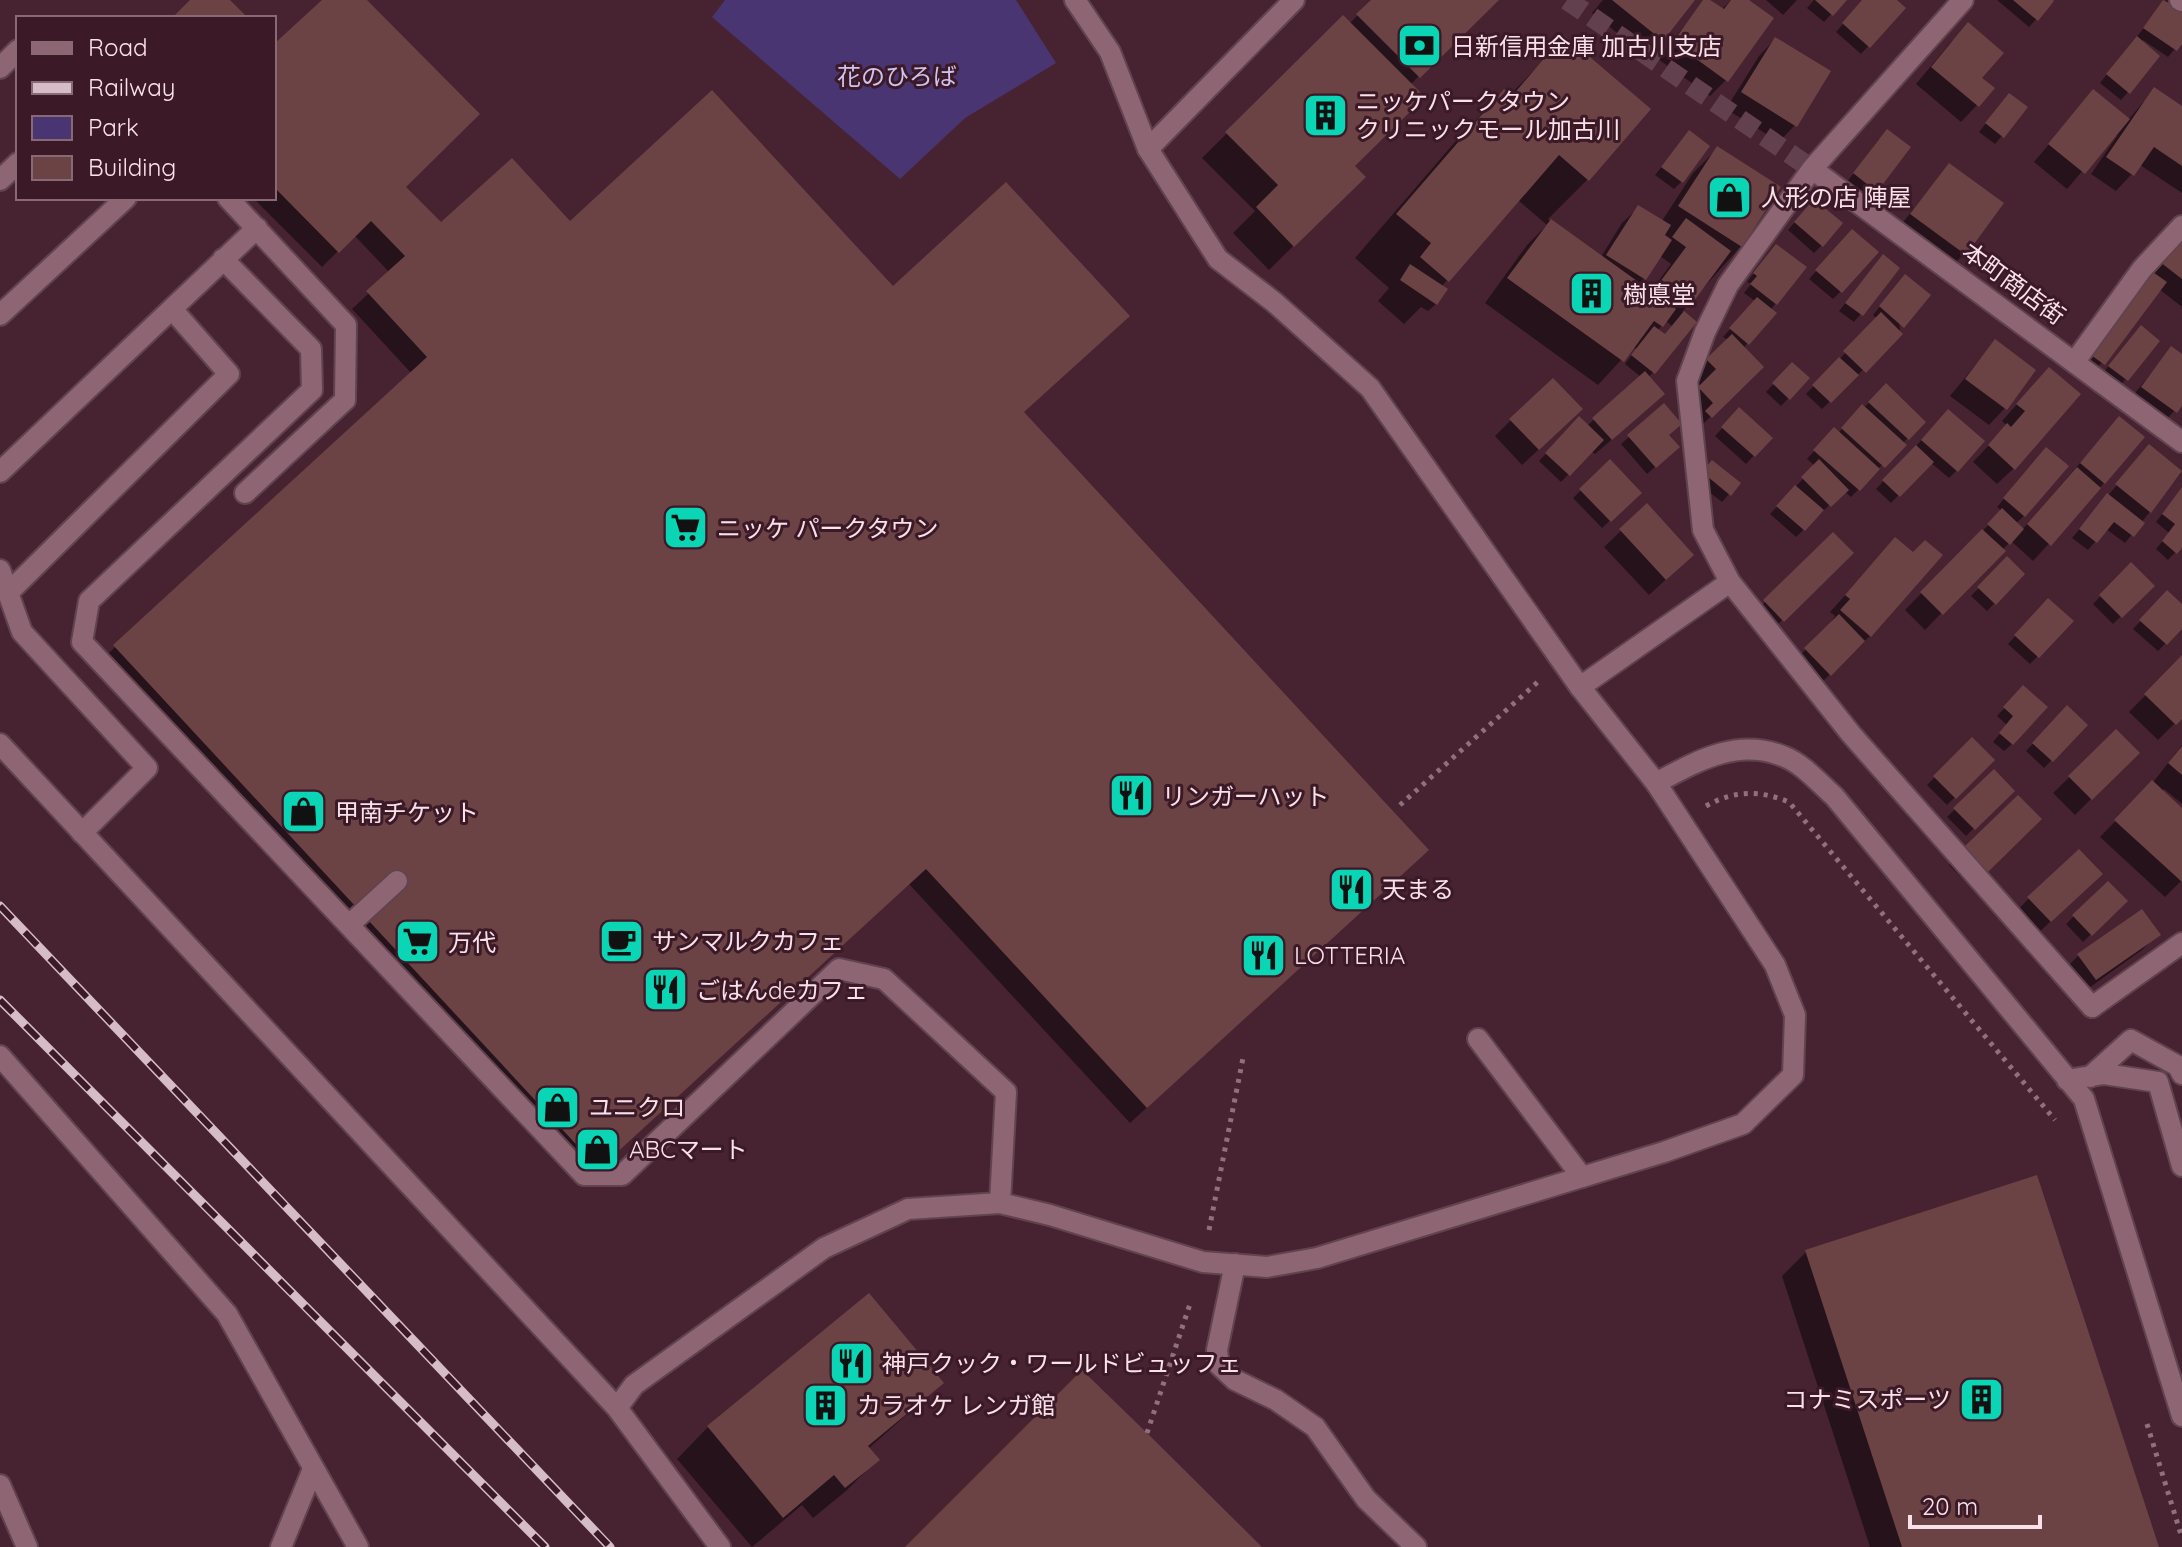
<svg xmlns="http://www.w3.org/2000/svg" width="2182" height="1547" font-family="Quicksand,'Noto Sans JP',sans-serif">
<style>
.green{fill:#493571}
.shadow{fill:#0007;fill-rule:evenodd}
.building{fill:#6c4345}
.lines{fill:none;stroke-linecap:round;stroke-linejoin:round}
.street-tunnel{stroke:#62404d;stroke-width:20;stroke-dasharray:20 10;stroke-linecap:butt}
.lane-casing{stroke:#61434f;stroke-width:24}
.street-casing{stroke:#61434f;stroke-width:24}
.secondary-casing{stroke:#61434f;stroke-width:24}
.path{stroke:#8f707b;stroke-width:5;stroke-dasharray:4 6;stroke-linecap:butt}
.lane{stroke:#8e6573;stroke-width:20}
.street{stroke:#8e6573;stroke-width:20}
.secondary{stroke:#8e6573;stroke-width:20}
.rail-casing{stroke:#d6bcc5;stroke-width:9}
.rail{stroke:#3c1927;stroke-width:6;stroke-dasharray:18;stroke-linecap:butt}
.labels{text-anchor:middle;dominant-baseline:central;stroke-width:6;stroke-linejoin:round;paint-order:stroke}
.poi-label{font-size:24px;fill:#f9e1e9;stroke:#3c1927;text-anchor:start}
.park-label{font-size:24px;fill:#cec3f0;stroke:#3c1927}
.street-label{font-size:24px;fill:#f9e1e9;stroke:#3c1927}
</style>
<rect width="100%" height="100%" fill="#472331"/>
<path class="green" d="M725,0h291l40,63 -91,55 -65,61 -188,-162z"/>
<path class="shadow" d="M325,0h39l39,187 38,38 129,-1 323,65 129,124 388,453 -280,257 -221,-239 -327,300 -483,-522 313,-288 -60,-65 38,-36 -36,-38 -32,32 -69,-69h21v-151z
M1373,0h123l-86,85 -57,82 10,10 -94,93 -36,-37 22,-22 -53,-53 141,-140 6,6z
M1603,0h90l-48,55 -53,-42z
M1705,0l16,10 10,-10h14l-19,80 -16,16 -52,-37z
M1766,0h31l-14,15z
M1814,0h30l-20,22 -17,-14z
M1864,0h30l9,8 -42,46 -25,-22z
M1997,0h53l2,2 -23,25z
M2166,0l16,11v29l-14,17 -25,-17 -15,52 -7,8 -21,-17z
M1565,38l23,141 -40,40 53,38 21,-34 17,-16 23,14 31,-48 24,-24 24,97 -59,66 12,10 -46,56 -2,32 -51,44 -4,-3 -30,31 -22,-21 40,-42 8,7 54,-49 -16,-13 11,-15 -3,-2 -35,38 -113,-82 42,-58 20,-20 -29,-25 -77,87 -5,17 -8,7 -7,-4 -17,17 -26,-23 11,-13 -34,-30 106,-123 43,-43 5,4zM1660,256l11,8 -21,29 -11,-8zM1666,321l6,5 -8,10 -7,-5z
M1775,39l20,86 -16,17 -53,-33 33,-53z
M1952,41l27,37 13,11 -31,33 -45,-38z
M2154,90l28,19v84l-42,-28 -24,26 -25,-17 26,-38 -3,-2 -47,55 -33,-27 59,-70 35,28z
M2002,103l23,5 -30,36 -16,-12z
M1689,132l-8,50 -7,7 -19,-14z
M1879,139l-3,52 -8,7 -21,-16z
M1949,165l15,89 -16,16 -52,-39z
M1806,209l16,36 -8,8 -26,-23z
M2182,232v75l-23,-18 -71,91 -14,-10z
M1845,239l-5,53 -7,7 -24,-20z
M1769,254l6,50 -32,45 18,18 -67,66 -11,-28 18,-18 -10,-11 37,-36 -5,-3 32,-36 -11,-8 7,-9 -4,-2z
M1876,264l22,5 -44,53 -15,-11z
M1898,284l2,50 -78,75 -16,-15 72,-75 -5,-4z
M2133,336l24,5 -38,46 -17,-13z
M1995,341l10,67 -16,17 -39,-29z
M2171,349l11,7v46l-23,26 -33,-24z
M1792,365l15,14 -26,27 -15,-14z
M1886,386l37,36 -72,75 -7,-6 -48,46 -26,-23 45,-48 -8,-7 19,-21 11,-4z
M2033,386l-19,82 -17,16 -24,-22 34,-36 -5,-5z
M1739,410l31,28 -24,26 -31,-28z
M1511,420l54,5 -43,40 -27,-29z
M1940,420l17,50 -8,8 -19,-16 -39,41 -15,-14z
M2112,426l-8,57 -71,78 -22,-20 -86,89 -20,-20 97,-99 -5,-4 42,-50 -15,59 -9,8 7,6z
M1667,435l3,19 -23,20 -26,-30 8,-7z
M2149,447l32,26 -56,70 -19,-14 -18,21 -16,-12z
M1610,462l29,31 -37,35 -29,-30z
M1704,470l34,14 -16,18 -27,-21z
M2182,488v57l-14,15 -12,-11 13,-16 -13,-11z
M1647,506l28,65 -26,24 -45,-48z
M1833,535l18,18 -85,83 -17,-18z
M1895,540l-25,96 -48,46 -24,-25 29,-28 8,-13 -5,-4z
M2007,559l15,15 -35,37 -16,-15z
M2131,565l21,21 -39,38 -20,-20z
M2167,593l15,14v19l-24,25 -25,-22z
M2048,600l23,21 -41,43 -22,-20z
M2182,658v58l-24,24 -29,-28z
M2023,688l-11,56 -8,7 -11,-9 14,-17 -10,-9z
M2067,708l18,17 -41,43 -18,-17z
M2116,732l21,21 -62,62 -22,-22z
M1972,740l20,20 -45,45 -20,-20z
M2182,745v59l-18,-15 -2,3 20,19v69l-17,17 -65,-60 54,-56z
M1994,772l18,19 -46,45 -19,-19z
M2018,798l21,21 -69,67 -21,-21z
M2108,883l17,18 -42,41 -17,-18z
M2084,890l-50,47 -21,-22 16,-17z
M2158,934l-16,16 -63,45 -17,-23 16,-16z
M1806,1252l351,295h-287l-88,-271z
M942,1383l-74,66 9,11 -31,31 -33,27 -11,-13 -50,42 -75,-88 31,-32z"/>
<path class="building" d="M190,0h40l18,18h-76z
M322,0h45l113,114 -74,73 35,35 71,-64 58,63 142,-131 181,196 113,-104 124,134 -106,96 405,438 -282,258 -221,-239 -327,300 -486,-524 314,-288 -61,-66 39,-35 -34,-35 -32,32 -65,-66v-143z
M1371,0h128l-79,78 -64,-64z
M1612,0h83l-32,41z
M1703,0h7l14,9 7,-9h18l25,18 -46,64 -55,-40z
M1815,0h32l-14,16z
M1862,0h35l9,8 -36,40 -28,-25z
M2013,0h40l1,1 -16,20z
M2163,0l19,9v35l-5,7 -34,-23z
M1343,15l82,82 -70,69 11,11 -72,70 -38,-40 22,-22 -53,-53z
M1968,22l36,31 -22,25 13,10 -16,19 -48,-40z
M1564,35l87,74 -62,72 -30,-26 -110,127 -29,-25 11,-14 -35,-29 108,-125 8,7z
M2137,36l23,20 -30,38 -24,-20z
M1775,37l56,34 -34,56 -56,-35z
M2154,87l28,19v60l-28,-19 -20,29 -28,-19z
M2093,89l37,30 -45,55 -37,-30z
M2009,93l19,14 -24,31 -19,-15z
M1887,129l24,18 -34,45 -24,-19z
M1689,130l21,16 -27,37 -22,-16z
M1717,146l64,41 -39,60 -64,-41z
M1949,163l55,40 -38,52 -56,-41z
M1814,199l29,24 -20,24 -29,-25z
M1638,205l33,20 -6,10 7,5 -26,40 -40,-25z
M1686,218l45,33 -43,58 -31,-23 29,-39 -14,-10z
M1551,219l125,90 -13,18 -9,-6 -30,41 -117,-84z
M1852,229l27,23 -37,41 -27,-23z
M2182,234v45l-22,-17z
M1776,244l31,23 -30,38 -27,-21 7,-8 -4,-3z
M1883,254l17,14 -37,48 -18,-13z
M1410,264l38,25 -11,16 -37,-25z
M2150,270l17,12 -62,83 -17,-12z
M1905,274l26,21 -27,33 -25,-22z
M1757,297l20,16 -28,32 -20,-17z
M1684,311l13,11 -42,52 -24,-19 23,-29 11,8z
M1881,312l22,22 -37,39 -23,-22z
M2141,325l19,16 -32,40 -20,-15z
M1732,334l32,33 -52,51 -7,-7 8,-8 -15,-16 18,-18 -10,-10z
M1995,339l41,31 -29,40 -42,-31z
M2171,346l11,8v52l-5,7 -36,-26z
M1839,357l20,18 -28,28 -19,-18z
M1792,362l18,16 -20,22 -18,-17z
M2049,367l32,27 -66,76 -27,-25 19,-22 4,4 14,-16 -9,-7z
M1645,371l20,23 -53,46 -20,-22z
M1553,378l30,31 -44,41 -30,-31z
M1886,383l40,39 -17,18 -41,-38z
M1664,403l18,21 -13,11 11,12 -24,21 -29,-33z
M1862,404l45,41 -22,23 -44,-40z
M1739,407l34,31 -18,19 -34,-30z
M1948,409l37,32 -27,31 -37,-32z
M1579,416l25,24 -34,36 -25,-23z
M2119,416l26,21 -40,47 -25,-21z
M1834,427l46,42 -20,22 -47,-41z
M2149,444l33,27 -31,42 -36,-29z
M1916,445l18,17 -34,35 -18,-17z
M2046,447l23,19 -44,51 -22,-19z
M1610,459l32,34 -31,29 -32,-33z
M1819,459l30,31 -18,17 -30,-30z
M1712,460l29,23 -10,13 -29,-24z
M2077,467l24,21 -50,58 -24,-22z
M1795,485l29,25 -19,21 -29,-25z
M2182,487v61l-5,6 -15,-13 13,-17 -13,-10z
M2107,493l38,30 -11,14 -20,-15 -17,21 -18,-14z
M1647,503l47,52 -28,25 -47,-51z
M2002,508l22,21 -14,16 -23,-21z
M1982,529l24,22 -63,64 -23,-23z
M1833,532l21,21 -70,69 -21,-22z
M1895,537l18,15 12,-12 18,15 -72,82 -31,-27 10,-11 -5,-4z
M2007,556l18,18 -29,31 -19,-18z
M2131,562l24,24 -33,32 -23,-23z
M2167,590l15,14v25l-15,16 -28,-25z
M2048,598l26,23 -35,37 -25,-23z
M1839,614l26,27 -34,35 -27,-28z
M2182,655v64l-6,6 -32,-31z
M2023,685l25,22 -35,38 -14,-12 14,-17 -10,-9z
M2067,705l21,20 -35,37 -21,-19z
M2116,729l24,24 -48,47 -24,-24z
M1972,737l23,23 -39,39 -23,-23z
M2182,746v29l-14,-12z
M1994,769l21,22 -40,39 -22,-22z
M2152,780l30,28v74l-68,-62z
M2018,795l24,24 -54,53 -24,-25z
M2079,849l24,25 -52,48 -24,-25z
M2108,881l20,20 -36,35 -20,-21z
M2142,909l19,26 -65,45 -19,-26z
M2037,1175l122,372h-257l-97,-297z
M869,1293l75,90 -76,63 12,14 -35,28 -11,-13 -51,43 -76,-92z
M1082,1370l65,63 115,114h-357z"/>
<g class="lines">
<path class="street-tunnel" d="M1567,0l245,169"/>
<defs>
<path id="lane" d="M2180,0l2,1
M0,68l18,-18
M0,180l18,-17
M228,198l118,127 -1,75 -100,93
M223,259l88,90 1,41 -223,211 -7,41 502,533h38l217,-206 45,10 122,113 -6,111
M0,315l126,-117
M2076,360l66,-91 40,-43
M0,472l257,-244
M0,570l22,62 125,136 -65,65
M8,593l221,-219 -57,-65
M1656,783c41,-22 82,-46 129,-26 18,7 35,27 49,39l250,303 98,317
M349,925l48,-44
M2092,1007l90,-64
M1478,1039l104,138
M2090,1077l41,-37 47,26 4,8
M2067,1080l37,-6 54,8 24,84
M1235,1264l-18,86 2,15 16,15 41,20 39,27 51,72 50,48"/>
<path id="street" d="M1963,0l-151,169 -84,116 -23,47 -18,49 16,149 27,52 121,152 241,273
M1148,149l146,-149
M1812,169l370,273
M1580,687l150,-105
M0,1485l27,62
M281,1547l32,-78"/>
<path id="secondary" d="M0,744l617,664 103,139
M0,1056l227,258 131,233
M617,1408l17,-23 190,-137 84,-39 92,-6 50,12 153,47 64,5 50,-9 347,-106 79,-28 50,-49 2,-60 -20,-50 -119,-182 -76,-96 -210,-299 -96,-86 -56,-43 -70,-110 -38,-97 -35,-52"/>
</defs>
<use href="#lane" class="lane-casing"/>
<use href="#street" class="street-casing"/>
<use href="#secondary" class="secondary-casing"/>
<path class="path" d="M1400,805l140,-125
M1706,806c29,-16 53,-16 83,-4l266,318
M1209,1230l34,-172
M2147,1424l35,114
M1147,1433l44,-132"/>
<use href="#lane" class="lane"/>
<use href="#street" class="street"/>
<use href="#secondary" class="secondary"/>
<defs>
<path id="rail" d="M0,906l610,641
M0,1000l545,547"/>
</defs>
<use href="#rail" class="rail-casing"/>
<use href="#rail" class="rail"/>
</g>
<defs>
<symbol id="bank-square" viewBox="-11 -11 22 22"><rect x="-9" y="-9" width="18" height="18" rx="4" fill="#0ad5b5" stroke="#3c1927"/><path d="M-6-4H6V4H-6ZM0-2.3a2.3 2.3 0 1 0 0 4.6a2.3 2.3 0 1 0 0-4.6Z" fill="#111"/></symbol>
<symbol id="building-square" viewBox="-11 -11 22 22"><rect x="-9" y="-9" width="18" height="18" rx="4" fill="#0ad5b5" stroke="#3c1927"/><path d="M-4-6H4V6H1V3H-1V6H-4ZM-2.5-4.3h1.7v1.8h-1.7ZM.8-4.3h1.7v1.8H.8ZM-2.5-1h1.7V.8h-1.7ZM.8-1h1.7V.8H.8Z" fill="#111"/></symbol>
<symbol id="shop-square" viewBox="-11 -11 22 22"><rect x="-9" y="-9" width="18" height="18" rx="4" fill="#0ad5b5" stroke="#3c1927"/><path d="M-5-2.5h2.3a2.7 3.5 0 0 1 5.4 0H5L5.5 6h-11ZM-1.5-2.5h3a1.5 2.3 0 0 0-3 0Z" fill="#111"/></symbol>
<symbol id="supermarket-square" viewBox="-11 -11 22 22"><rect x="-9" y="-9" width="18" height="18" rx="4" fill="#0ad5b5" stroke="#3c1927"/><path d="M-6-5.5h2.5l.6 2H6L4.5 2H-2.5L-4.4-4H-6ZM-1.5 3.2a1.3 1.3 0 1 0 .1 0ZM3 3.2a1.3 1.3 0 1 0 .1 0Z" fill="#111"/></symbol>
<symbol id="restaurant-square" viewBox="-11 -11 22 22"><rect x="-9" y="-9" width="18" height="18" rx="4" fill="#0ad5b5" stroke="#3c1927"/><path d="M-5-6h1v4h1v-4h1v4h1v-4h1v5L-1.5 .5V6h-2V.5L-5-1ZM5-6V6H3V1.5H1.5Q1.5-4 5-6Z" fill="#111"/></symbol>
<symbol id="cafe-square" viewBox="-11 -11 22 22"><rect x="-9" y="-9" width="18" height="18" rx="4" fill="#0ad5b5" stroke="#3c1927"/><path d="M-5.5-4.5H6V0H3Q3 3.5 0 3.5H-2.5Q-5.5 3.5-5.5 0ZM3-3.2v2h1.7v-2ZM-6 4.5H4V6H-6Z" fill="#111"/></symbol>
</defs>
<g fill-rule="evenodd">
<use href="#bank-square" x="1394" y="20" width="51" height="51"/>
<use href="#building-square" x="1300" y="90" width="51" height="51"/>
<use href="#shop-square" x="1704" y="172" width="51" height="51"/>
<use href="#building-square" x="1566" y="268" width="51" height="51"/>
<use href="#supermarket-square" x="660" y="502" width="51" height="51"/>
<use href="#restaurant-square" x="1106" y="770" width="51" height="51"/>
<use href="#shop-square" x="278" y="786" width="51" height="51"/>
<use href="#restaurant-square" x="1326" y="864" width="51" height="51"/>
<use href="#cafe-square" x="596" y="916" width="51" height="51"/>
<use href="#supermarket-square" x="392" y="916" width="51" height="51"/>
<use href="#restaurant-square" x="1238" y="930" width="51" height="51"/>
<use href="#restaurant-square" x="640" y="964" width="51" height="51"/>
<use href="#shop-square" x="532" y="1082" width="51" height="51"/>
<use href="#shop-square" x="572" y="1124" width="51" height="51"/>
<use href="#restaurant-square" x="826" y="1338" width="51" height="51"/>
<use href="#building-square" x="1956" y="1374" width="51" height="51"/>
<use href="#building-square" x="800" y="1380" width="51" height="51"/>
</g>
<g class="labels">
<g class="poi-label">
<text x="1451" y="46">日新信用金庫 加古川支店</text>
<text x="1356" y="101">ニッケパークタウン<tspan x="1356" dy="28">クリニックモール加古川</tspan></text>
<text x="1761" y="197">人形の店 陣屋</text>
<text x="1623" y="294">樹悳堂</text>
<text x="717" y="528">ニッケ パークタウン</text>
<text x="1162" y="796">リンガーハット</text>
<text x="335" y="812">甲南チケット</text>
<text x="1382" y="889">天まる</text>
<text x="652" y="941">サンマルクカフェ</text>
<text x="448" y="942">万代</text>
<text x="1294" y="955">LOTTERIA</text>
<text x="696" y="990">ごはんdeカフェ</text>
<text x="589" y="1107">ユニクロ</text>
<text x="629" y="1149">ABCマート</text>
<text x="882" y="1363">神戸クック・ワールドビュッフェ</text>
<text x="1951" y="1399" text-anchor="end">コナミスポーツ</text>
<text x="857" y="1405">カラオケ レンガ館</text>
</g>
<g class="park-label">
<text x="897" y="76">花のひろば</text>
</g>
<g class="street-label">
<text transform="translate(2014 283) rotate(36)">本町商店街</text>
</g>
</g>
<rect x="16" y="16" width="260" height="184" fill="#3c1927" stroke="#886975" stroke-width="2"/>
<rect x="32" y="42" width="40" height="12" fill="#8e6573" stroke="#886975" stroke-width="2"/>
<text x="88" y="56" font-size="24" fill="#f9e1e9">Road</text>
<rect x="32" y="82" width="40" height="12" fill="#d6bcc5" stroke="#886975" stroke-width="2"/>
<text x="88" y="96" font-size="24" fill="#f9e1e9">Railway</text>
<rect x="32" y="116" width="40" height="24" fill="#493571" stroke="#886975" stroke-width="2"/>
<text x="88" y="136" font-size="24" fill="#f9e1e9">Park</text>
<rect x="32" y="156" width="40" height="24" fill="#6c4345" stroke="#886975" stroke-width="2"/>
<text x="88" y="176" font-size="24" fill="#f9e1e9">Building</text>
<path d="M1910 1515v12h130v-12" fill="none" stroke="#f9e1e9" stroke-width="4"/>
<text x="1922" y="1515" font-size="24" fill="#f9e1e9" stroke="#3c1927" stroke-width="6" paint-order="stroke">20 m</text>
</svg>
